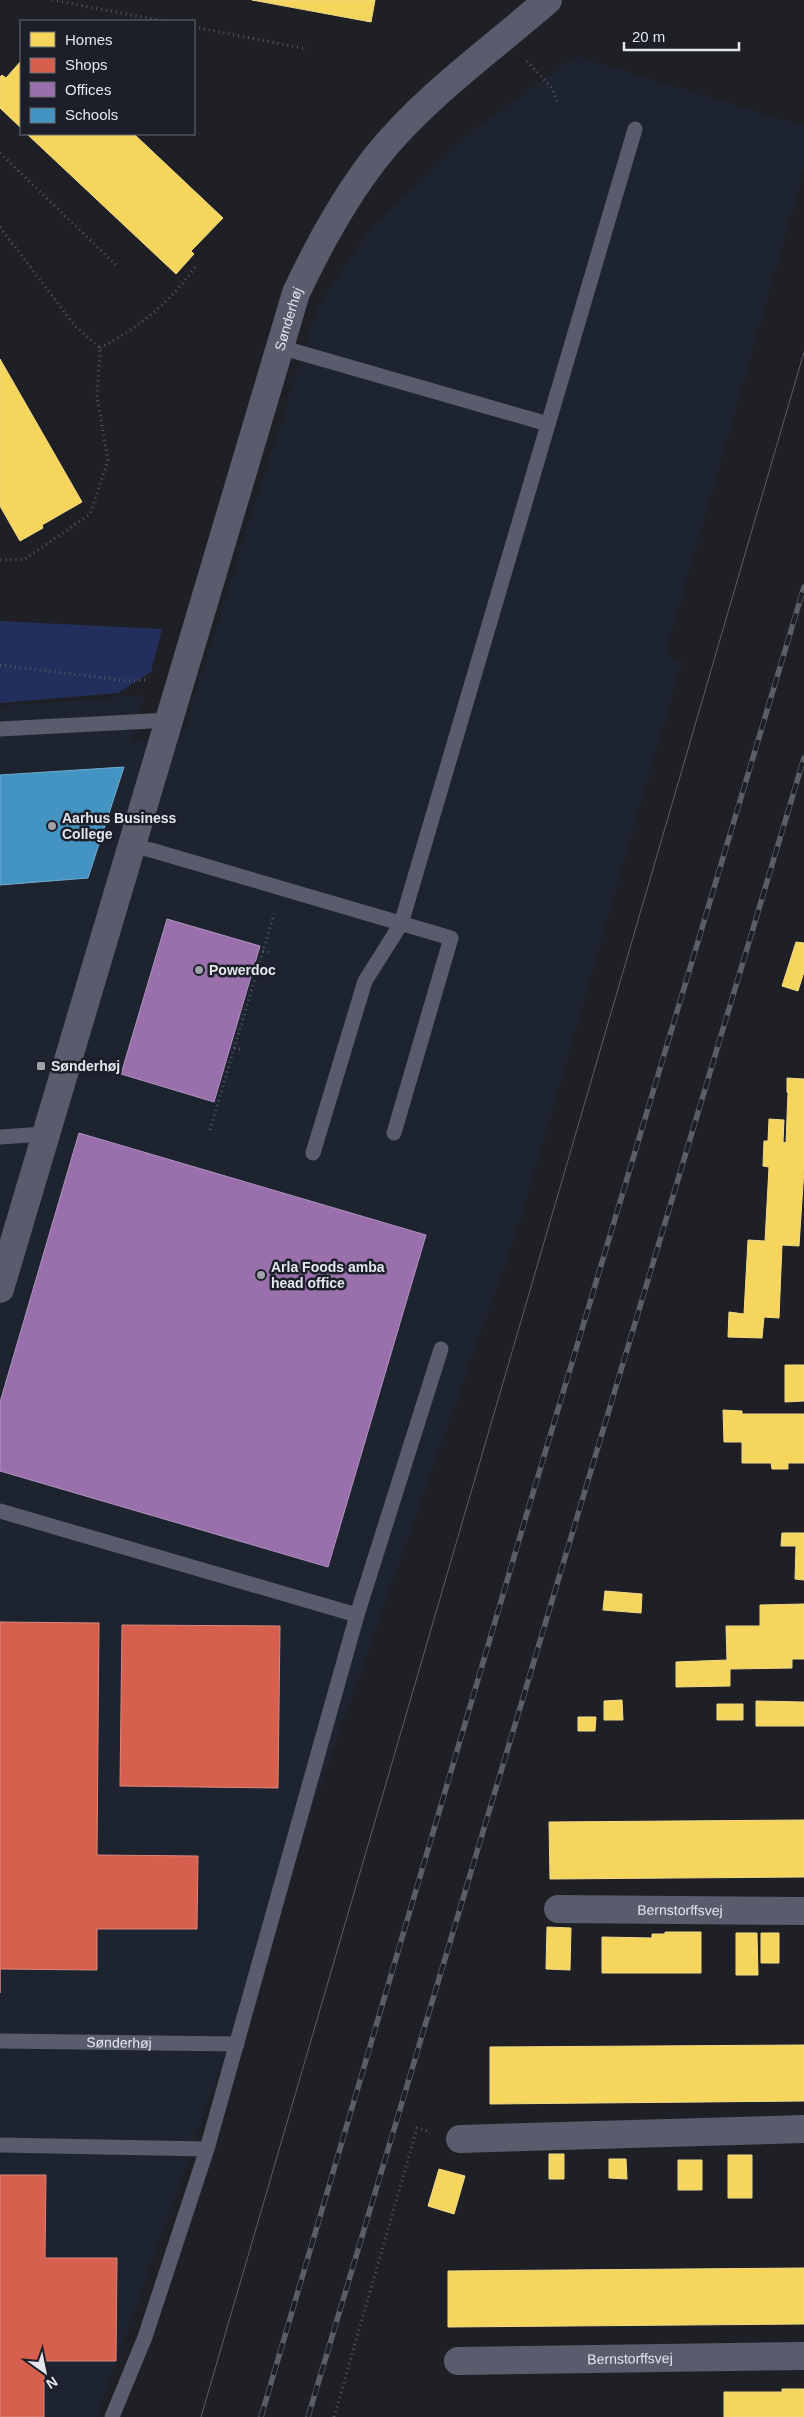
<svg xmlns="http://www.w3.org/2000/svg" width="804" height="2417" font-family="Arial,sans-serif">
<style>
.built{fill:#1e2330}
.green{fill:#222f5d}
.homes{fill:#f6d55c;stroke:#f1da88}
.shops{fill:#d6604d;stroke:#da887d}
.offices{fill:#9970ab;stroke:#b093bf}
.schools{fill:#4393c3;stroke:#73acd0}
.lines{fill:none;stroke-linecap:round;stroke-linejoin:round}
.path{stroke:#555762;stroke-width:3;stroke-dasharray:1 4;stroke-linecap:butt}
.service{stroke:#585c6c;stroke-width:15}
.minor{stroke:#585c6c;stroke-width:28}
.tram{stroke:#5b5d67;stroke-width:1}
.rail-casing{stroke:#5b5d67;stroke-width:5.5}
.rail{stroke:#1c1f29;stroke-width:4;stroke-dasharray:11;stroke-linecap:butt}
.poi-dot{fill:#9fa1a7;stroke:#1c1f29;stroke-width:2}
.labels{text-anchor:middle;dominant-baseline:central;stroke-width:5;stroke-linejoin:round;paint-order:stroke}
.street-label{font-size:14px;fill:#e4e6ed;stroke:#1c1f29}
.poi-label{font-size:14px;font-weight:bold;fill:#e4e6ed;stroke:#1c1f29;text-anchor:start}
</style>
<rect width="100%" height="100%" fill="#1f2026"/>
<path class="built" d="M575,56l229,70v45l-139,484 17,6 -162,561 -423,1195h-97v-1711l144,-11 -12,47 49,-3 136,-431 53,-79 99,-95z"/>
<path class="green" d="M0,621l162,8 -11,43 -33,21 -118,10z"/>
<path class="homes" d="M252,0h123l-4,22z
M21,61v67l-21,-20v-31l2,-2 4,3z
M27,134h107l89,84 -32,33 3,3 -18,20z
M0,359l82,143 -40,23 1,3 -23,13 -20,-35z
M796,942l8,1v29l-6,19 -16,-5z
M787,1078l17,1v90l-5,77 -17,-1 -3,73 -15,-1 -2,21 -34,-1 1,-25 15,2 4,-74 17,1 4,-74 -6,-1 1,-25h4l1,-22 15,1 -1,22 3,1 2,-50 -1,-1z
M785,1365h19v36l-19,1z
M723,1410l19,1v3h62v49h-16v6h-16l-1,-6h-29v-21h-18z
M782,1533h22v47l-9,-1 1,-33h-15z
M605,1591l37,3 -1,19 -38,-3z
M804,1604v55h-12v9l-62,1v17l-54,1v-25l51,-2 -1,-34h34v-21z
M622,1700l1,20h-19v-19z
M756,1701l48,1v24h-48z
M717,1704h26v16h-26z
M578,1717h18l-1,14h-17z
M804,1820v57l-254,2 -1,-57z
M547,1927l24,1 -1,42 -24,-1z
M665,1932h36v41h-99v-36l50,1v-4h13z
M736,1933h21l1,42h-22z
M761,1933h18v30h-18z
M804,2045v56l-314,3v-57z
M549,2154h15v25h-15z
M728,2155h24v43h-24z
M609,2159h17l1,20 -18,-1z
M678,2160h24v30h-24z
M439,2169l26,7 -11,38 -26,-8z
M804,2268v56l-356,3v-56z
M782,2389h22v28h-80v-25h58z"/>
<path class="shops" d="M0,1622l99,1 -2,232 101,1 -1,73h-100v41l-97,-1v24z
M122,1625l158,1 -2,162 -158,-2z
M0,2175h46l-1,83h72l-1,103h-72v56h-44z"/>
<path class="offices" d="M167,919l93,27 -46,156 -93,-28z
M79,1133l347,102 -98,332 -328,-96v-69z"/>
<path class="schools" d="M124,767l-36,111 -88,7v-110z"/>
<g class="lines">
<path class="path" d="M52,0l111,21
M194,27l113,22
M527,61l25,27 6,16
M0,153l118,114
M0,227l75,99 25,22 -3,49 11,63 -18,54 -65,45 -25,1
M100,348c39,-21 69,-44 95,-81
M0,665l129,16 17,-1
M263,951l9,2
M234,1048l8,2
M210,1130l64,-216
M334,2417l83,-289 11,3"/>
<g class="service">
<path d="M280,347l268,77"/>
<path d="M0,729l170,-9"/>
<path d="M131,846l20,4 300,88 -57,195"/>
<path d="M0,1137l45,-3"/>
<path d="M313,1153l52,-172 36,-57 234,-795"/>
<path d="M0,1511l357,104"/>
<path id="s1" d="M0,2041l237,3"/>
<path d="M0,2145l207,4"/>
<path d="M112,2417l33,-80 62,-188 150,-534 84,-266"/>
</g>
<g class="minor">
<path id="s2" d="M0,1289l296,-996c23,-49 48,-95 81,-137 48,-60 114,-106 171,-156"/>
<path id="s3" d="M558,1909l246,2"/>
<path d="M460,2139l344,-10"/>
<path id="s4" d="M458,2361l346,-5"/>
</g>
<path class="tram" d="M201,2417l603,-2065"/>
<defs>
<path id="rail" d="M261,2417l266,-904 277,-926
M308,2417l496,-1659"/>
</defs>
<use href="#rail" class="rail-casing"/>
<use href="#rail" class="rail"/>
</g>
<g class="poi-dot">
<circle cx="52" cy="826" r="5"/>
<circle cx="199" cy="970" r="5"/>
<rect x="36" y="1061" width="10" height="10" rx="2.5"/>
<circle cx="261" cy="1275" r="5"/>
</g>
<g class="labels">
<g class="street-label">
<text stroke="none"><textPath href="#s2" startOffset="1012">Sønderhøj</textPath></text>
<text stroke="none"><textPath href="#s3" startOffset="122">Bernstorffsvej</textPath></text>
<text stroke="none"><textPath href="#s1" startOffset="119">Sønderhøj</textPath></text>
<text stroke="none"><textPath href="#s4" startOffset="172">Bernstorffsvej</textPath></text>
</g>
<g class="poi-label">
<text x="62" y="818">Aarhus Business<tspan x="62" dy="16">College</tspan></text>
<text x="209" y="970">Powerdoc</text>
<text x="51" y="1066">Sønderhøj</text>
<text x="271" y="1267">Arla Foods amba<tspan x="271" dy="16">head office</tspan></text>
</g>
</g>
<rect x="20" y="20" width="175" height="115" fill="#1c1f29" stroke="#6c6f77"/>
<rect x="30" y="32" width="25" height="15" fill="#f6d55c" stroke="#6c6f77"/>
<text x="65" y="45" font-size="15" fill="#e4e6ed">Homes</text>
<rect x="30" y="58" width="25" height="15" fill="#d6604d" stroke="#6c6f77"/>
<text x="65" y="70" font-size="15" fill="#e4e6ed">Shops</text>
<rect x="30" y="82" width="25" height="15" fill="#9970ab" stroke="#6c6f77"/>
<text x="65" y="95" font-size="15" fill="#e4e6ed">Offices</text>
<rect x="30" y="108" width="25" height="15" fill="#4393c3" stroke="#6c6f77"/>
<text x="65" y="120" font-size="15" fill="#e4e6ed">Schools</text>
<g transform="translate(45 2372) rotate(147)" stroke="#1c1f29" stroke-width="4" paint-order="stroke">
<path d="M0-4L9 19L0 12L-9 19Z" fill="#e4e6ed"/>
<text y="-8" font-size="14" font-weight="bold" text-anchor="middle" fill="#e4e6ed">N</text>
</g>
<path d="M624 42v8h115v-8" fill="none" stroke="#e4e6ed" stroke-width="2.5"/>
<text x="632" y="42" font-size="15" fill="#e4e6ed" stroke="#1c1f29" stroke-width="4" paint-order="stroke">20 m</text>
</svg>
